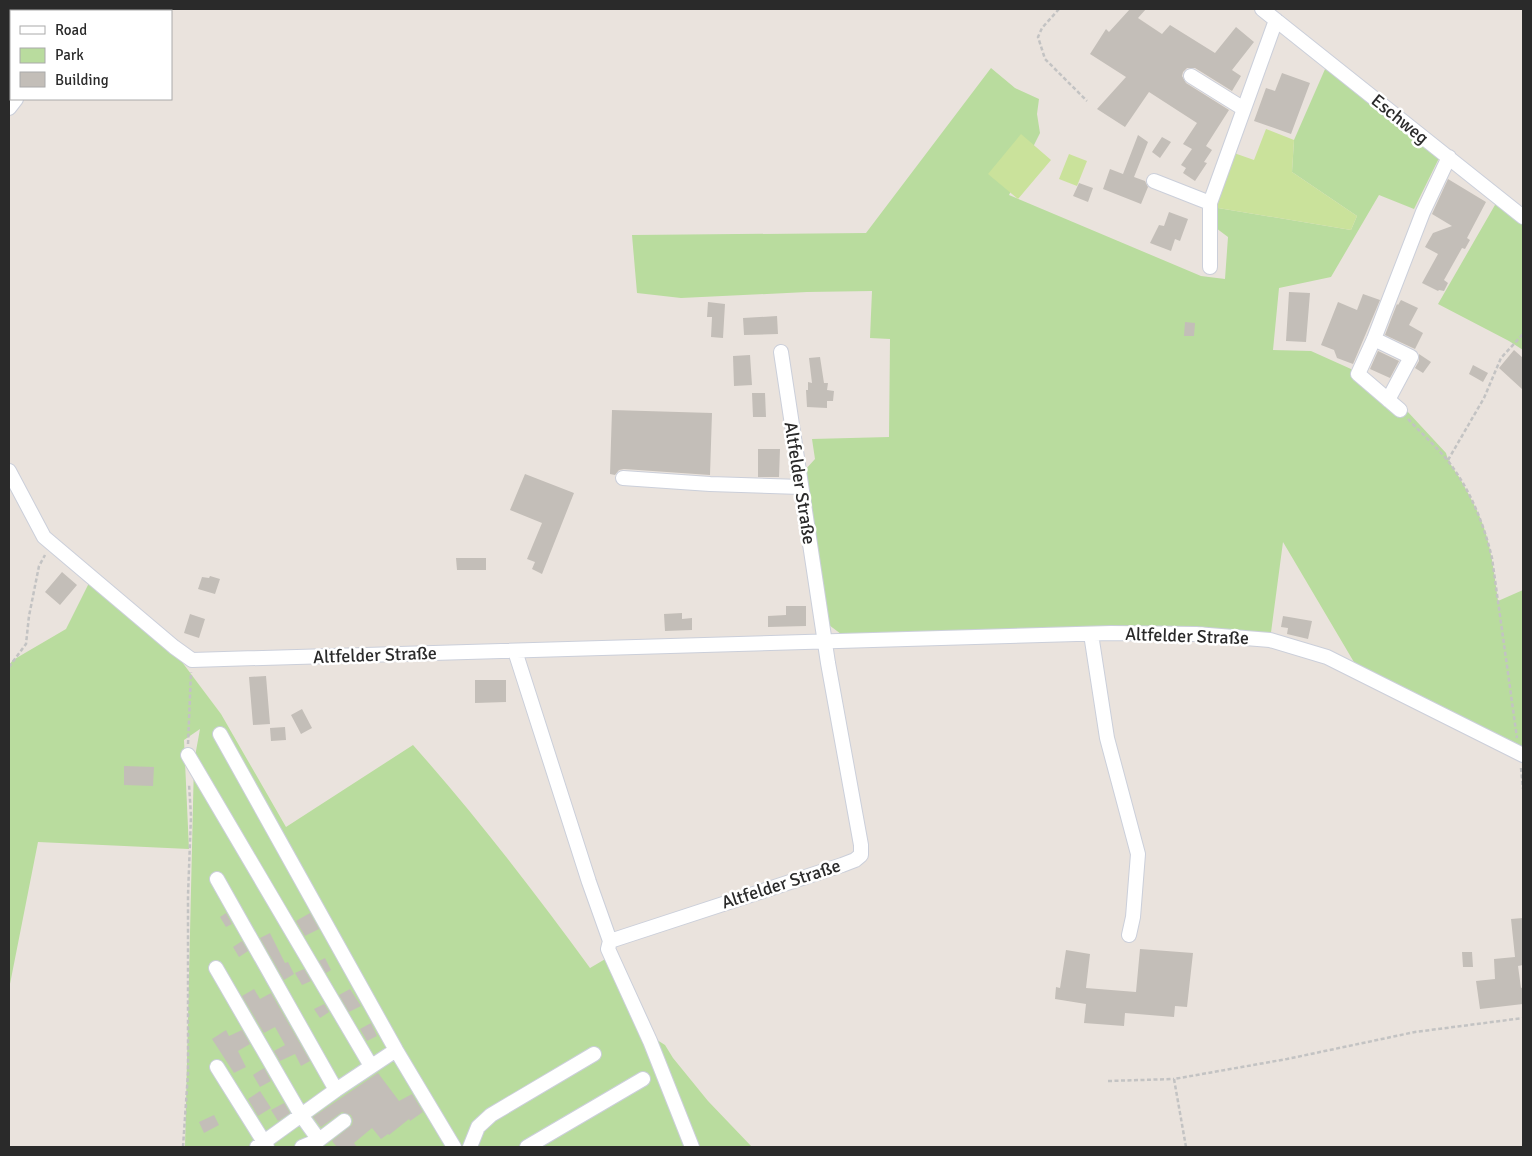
<svg xmlns="http://www.w3.org/2000/svg" width="1532" height="1156" font-family="Signika,sans-serif">
<style>
.green{fill:#b9dc9e}
.pitch{fill:#cae29b}
.building{fill:#c3beb8}
.lines{fill:none;stroke-linecap:round;stroke-linejoin:round}
.minor-casing{stroke:#cbcfda;stroke-width:16}
.path{stroke:#c3c3c3;stroke-width:2.5;stroke-dasharray:4 2.5;stroke-linecap:butt}
.minor{stroke:#fff;stroke-width:14}
.labels{text-anchor:middle;dominant-baseline:central;stroke-width:5;stroke-linejoin:round;paint-order:stroke}
.street-label{font-size:18px;fill:#2a2a2a;stroke:#fff}
</style>
<rect width="100%" height="100%" fill="#eae3dd"/>
<path class="green" d="M1329,60l112,94 -27,55 -35,-14 -48,82 -52,11 -6,62 38,1 40,18 56,42 39,42c2,9 8,16 13,24 7,12 14,25 20,38 12,27 15,57 19,86l25,-11v166l-162,-82 -78,-132 -13,98 -179,-6h-250l-12,-9 -24,-155 10,-11 -3,-20 77,-2 1,-98 -20,-1 2,-47 -65,1 -126,6 -44,-5 -5,-58 234,-2 125,-165 24,20 24,11 -2,15 3,19 -31,62 192,81 24,3 3,-42 -16,-12 6,-17 133,22 6,-14 -65,-44 2,-32z
M1499,198l24,19v133l-14,-9 -71,-37z
M92,577l81,73 48,64 65,113 127,-82c63,71 121,146 177,223l17,-10 47,80 11,7 8,13 35,43 44,46h-567l9,-385 6,-33 -16,11 5,109 -151,-7 -29,147v-324l4,-5 53,-31z"/>
<path class="pitch" d="M1266,129l28,11 -2,32 65,44 -6,14 -139,-23 22,-54 20,7z
M1021,134l30,26 -33,39 -30,-25z
M1069,154l18,7 -10,25 -18,-7z"/>
<path class="building" d="M1130,9h16l-8,9 24,16 8,-9 45,28 21,-26 18,15 -22,28 9,6 -9,15 -37,-23h-8l-4,4 -1,4 4,7 43,27 -23,36 6,4 -8,12 3,1 -12,18 -12,-8 3,-5 -5,-3 11,-16 -9,-5 14,-21 -48,-31 -24,35 -28,-18 29,-32 -36,-23 16,-25 3,3z
M1282,73l28,10 -19,51 -37,-13 12,-33 9,3z
M1138,135l10,7 -14,35 11,4 3,6 -7,17 -38,-15 7,-20 13,5z
M1162,137l9,5 -11,16 -8,-6z
M1448,179l38,23 -19,36 3,2 -5,9 -3,-1 -18,32 4,3 -4,8 -5,-1 -1,1 -16,-8 16,-29 -13,-7 8,-14 19,-7 -20,-12z
M1079,183l14,5 -5,14 -15,-6z
M1169,212l19,7 -8,22 -5,-2 -4,12 -21,-8 9,-18 5,1z
M1289,292l21,1 -4,49 -20,-1z
M1363,294l17,6 -27,64 -16,-6 -3,-8 -13,-5 17,-43 19,8z
M1401,300l17,8 -9,17 14,8 -8,16 -30,-14 12,-31 1,1z
M708,302l17,2 -2,34 -12,-1 1,-20h-5z
M777,316l1,18 -34,1 -1,-17z
M1185,322l10,1 -1,13h-10z
M1514,350l9,8v32l-24,-22z
M1378,351l21,10 -9,17 -20,-9z
M1419,354l12,8 -8,11 -8,-5 4,-7z
M750,355l2,30 -18,1 -1,-30z
M820,357l4,26h4l-1,7 7,1 -1,10h-6v7l-20,-1 -1,-17h2v-8l4,1 -3,-25z
M1473,365l15,8 -5,9 -14,-8z
M752,393h13l1,24h-13z
M612,410l100,3 -2,62 -86,-6 -5,1 -4,5 -5,-1z
M758,449h22l-1,28h-21z
M525,474l49,19 -32,81 -10,-5 3,-7 -8,-3 15,-36 -32,-13z
M456,558h30v12h-29z
M62,572l15,13 -17,20 -15,-13z
M210,576l10,3 -5,15 -17,-5 4,-12 7,1z
M786,606h20v20l-38,1v-11l18,-1z
M682,613v6l10,-1v12l-27,1 -1,-17z
M190,614l15,5 -6,19 -15,-5z
M1283,616l29,5 -4,18 -21,-5 1,-6 -7,-1z
M266,676l4,48 -17,1 -4,-48z
M475,680h31v22l-31,1z
M302,709l10,19 -11,6 -10,-19z
M285,727l1,13 -15,1 -1,-13z
M124,766l30,1 -1,19 -29,-1z
M226,913l6,11 -6,3 -6,-10z
M310,913l9,16 -14,7 -9,-15z
M1523,918v47l-5,1 3,22 2,-1v17l-43,5 -4,-28 19,-2 -1,-20 21,-2 -4,-38z
M270,933l15,30 3,-1 6,12 -10,6 -24,-42z
M242,941l6,10 -9,6 -6,-10z
M1140,949l53,4 -6,54 -12,-1 -1,11 -49,-4 -1,13 -40,-3 2,-19 -31,-5 1,-12 4,1 6,-38 24,4 -4,34 50,4z
M1462,952h10l1,15h-10z
M325,958l6,12 -5,3 -7,-12z
M304,969l7,12 -9,4 -7,-12z
M254,989l6,10 11,-6 39,68 -9,5 -6,-12 -15,7 -6,-10 11,-6 -10,-18 -11,6 -22,-37z
M350,989l11,17 -12,6 -10,-17z
M324,1004l5,8 -9,6 -6,-9z
M371,1023l6,13 -10,5 -7,-12z
M226,1030l3,6 13,-6 8,14 -12,7 8,16 -12,6 -22,-34z
M264,1068l7,13 -11,6 -7,-12z
M378,1073l21,28 13,-7 11,18 -13,9 -1,-2 -20,16 -1,-1 -7,5 -9,-11 -18,15 3,4h-20l-5,-6 20,-16 1,-5 -2,-5 -9,-3 -21,15 -8,-10z
M260,1091l11,17 -13,8 -10,-17z
M284,1103l6,10 -12,8 -7,-11z
M214,1115l5,10 -15,8 -5,-11z"/>
<g class="lines">
<defs>
<path id="minor" d="M1262,9l261,208
M79,11l2,-2
M1191,76l53,33
M9,108l7,-9
M1154,181l56,22
M1210,267v-64l66,-183
M1374,339l37,18 -23,43
M1400,410l-42,-36 16,-35 49,-127 26,-55
M9,471l35,66 130,110 18,13 919,-27 85,1 74,6 57,17 196,98
M623,478l87,6 91,3
M1091,634l16,104 31,116 -5,63 -4,18
M515,651l74,231 21,59 -2,8 42,92 42,106
M220,734l176,316 58,97
M188,755l183,311
M217,879l119,211
M610,941l232,-76 13,-5 6,-5v-10l-33,-182 -47,-311
M216,968l85,147 18,25
M217,1067l50,80
M257,1147l79,-57 60,-40
M302,1147l17,-7 25,-19
M470,1147l8,-20 13,-12 103,-61
M527,1147l116,-68"/>
</defs>
<use href="#minor" class="minor-casing"/>
<path class="path" d="M1059,9l-17,19 -4,9 7,22 42,42
M1408,419c13,14 28,27 40,42 22,28 36,63 44,97l25,180
M1448,460l36,-62 17,-40 22,-24
M9,667l17,-23 3,-28 10,-50 6,-11
M188,744l3,-72
M1521,768l2,21
M1108,1081l66,-2
M183,1147l5,-74v-178l3,-79 -2,-32
M1186,1147l-12,-68 113,-20 128,-27 108,-14"/>
<use href="#minor" class="minor"/>
</g>
<g class="labels">
<g class="street-label">
<text transform="translate(1400 119) rotate(39)">Eschweg</text>
<text transform="translate(800 483) rotate(81)">Altfelder Straße</text>
<text transform="translate(1187 636) rotate(2)">Altfelder Straße</text>
<text transform="translate(375 655) rotate(-2)">Altfelder Straße</text>
<text transform="translate(781 884) rotate(-18)">Altfelder Straße</text>
</g>
</g>
<rect width="1532" height="1156" fill="none" stroke="#2a2a2a" stroke-width="20"/>
<rect x="10" y="10" width="162" height="90" fill="#ffffff" stroke="#aaaaaa"/>
<rect x="20" y="26" width="25" height="8" fill="#ffffff" stroke="#aaaaaa"/>
<text x="55" y="35" font-size="15" fill="#2a2a2a">Road</text>
<rect x="20" y="48" width="25" height="15" fill="#b9dc9e" stroke="#aaaaaa"/>
<text x="55" y="60" font-size="15" fill="#2a2a2a">Park</text>
<rect x="20" y="72" width="25" height="15" fill="#c3beb8" stroke="#aaaaaa"/>
<text x="55" y="85" font-size="15" fill="#2a2a2a">Building</text>
</svg>
